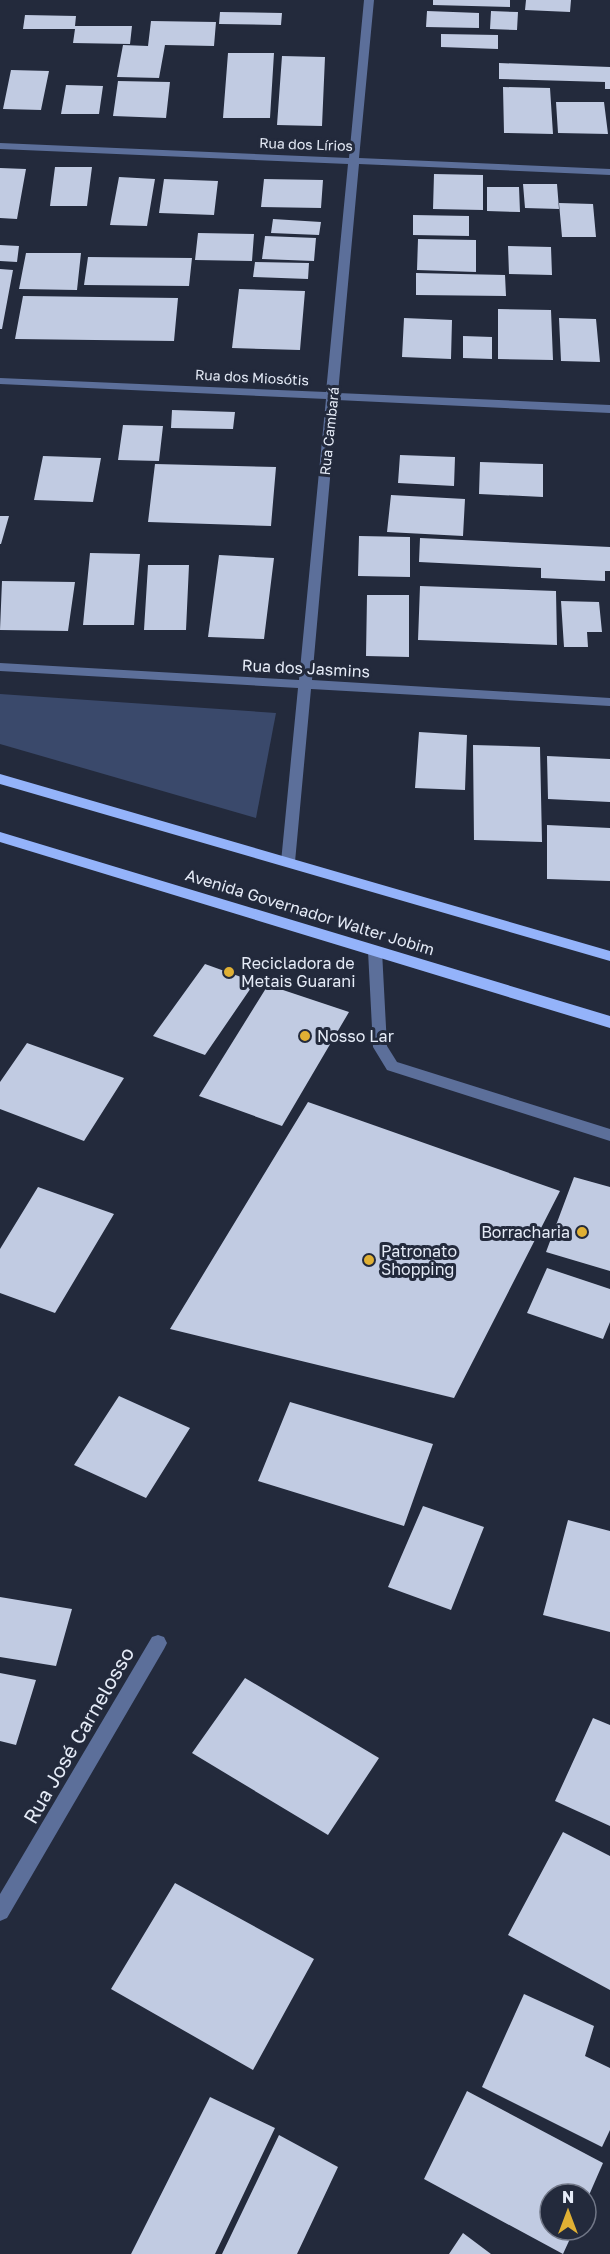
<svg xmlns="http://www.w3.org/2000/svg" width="610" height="2254" font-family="'Golos Text',sans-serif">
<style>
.green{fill:#3a496b}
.building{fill:#c1cbe2}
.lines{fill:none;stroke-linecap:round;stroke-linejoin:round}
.minor{fill:#5c6f9a;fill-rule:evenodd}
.major{fill:#94b3fa;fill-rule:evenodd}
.poi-dot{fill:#e0b034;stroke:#232a3c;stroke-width:2}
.labels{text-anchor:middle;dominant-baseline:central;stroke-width:6;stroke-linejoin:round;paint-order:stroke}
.far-street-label{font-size:14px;fill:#e5ebf7;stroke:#232a3c}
.street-label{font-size:16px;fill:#e5ebf7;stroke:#232a3c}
.poi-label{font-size:16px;fill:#e5ebf7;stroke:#232a3c;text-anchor:start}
.near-street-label{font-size:20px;fill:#e5ebf7;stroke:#232a3c}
</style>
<rect width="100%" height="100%" fill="#232a3c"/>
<path class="green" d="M0,694l276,19 -20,105 -256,-74z"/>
<path class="building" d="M433,0h77v7l-77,-2z
M526,0h45l-1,12 -45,-2z
M427,11l52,2v15l-53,-1z
M491,11l27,1 -1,18 -27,-1z
M220,12l62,1 -1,12 -62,-1z
M25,15l51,1 -1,10h57l-2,18 -57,-1 2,-14h-52z
M151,21l65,1 -2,24 -49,-1 -6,33 -42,-1 6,-32 25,1z
M441,34l57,1v14l-57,-2z
M228,53h46l-4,65h-47z
M282,56l43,1 -3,69 -45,-1z
M499,63l111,4v22h-5v-7l-106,-3z
M11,70l38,1 -8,39 -38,-1z
M118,81l52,1 -4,36 -53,-2z
M66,85l37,1 -4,28h-38z
M503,87l47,1 3,46 -49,-1z
M556,102h48l4,32 -50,-1z
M55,167h37l-5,39h-37z
M0,168l26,1 -9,50 -17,-1z
M434,174l49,1v35l-50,-1z
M119,177l36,2 -8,47 -37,-1z
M164,179l54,2 -4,34 -55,-2z
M264,179l59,1 -2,28 -60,-1z
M523,184h34l2,25 -34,-1z
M487,187h32l1,25 -33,-1z
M559,203l34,1 3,33h-34z
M413,215l56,1v20l-56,-1z
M273,219l48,3 -2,13 -48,-2z
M198,233l56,1 -2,27 -57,-1z
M265,236l51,2 -2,23 -52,-2z
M418,239l58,1v32l-59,-2z
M0,245l19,1 -2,16 -17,-1z
M508,246l43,1 1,28 -43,-1z
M26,253h55l-4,37 -58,-1z
M88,257l104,1 -3,28 -105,-1z
M255,262l54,1 -1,16 -55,-2z
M0,269l13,1 -11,59h-2z
M416,273l89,2 1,21 -90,-1z
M239,289l66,2 -5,59 -68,-2z
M23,296l155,2 -4,43 -159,-2z
M498,309l53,1 2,50 -55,-1z
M404,318l48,2 -1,39 -49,-2z
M559,318l37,1 4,43 -39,-1z
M463,336l29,1v22l-29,-1z
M172,410l63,2 -2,17 -62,-1z
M123,425l40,1 -4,35 -41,-1z
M400,455l55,2 -1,29 -56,-3z
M43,456l58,2 -8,44 -59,-2z
M480,462l63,2v33l-64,-3z
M155,464l121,3 -5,59 -123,-4z
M391,495l74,4 -2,37 -76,-4z
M0,516h9l-8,28h-1z
M359,536l51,1v40l-52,-1z
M420,538l190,9v24h-5v10l-64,-3v-10l-122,-6z
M90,553l50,1 -6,71h-51z
M219,555l55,3 -10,81 -56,-2z
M148,565h41l-3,65h-42z
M2,581l73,1 -7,49 -68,-1z
M420,586l136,5 1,54 -139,-5z
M367,595h42v62l-43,-1z
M561,601l38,1 3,30h-15l1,15h-24z
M419,732l48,3 -2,55 -50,-2z
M473,745l67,2 2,95 -68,-2z
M547,756l63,3v43l-62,-3z
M547,825l63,3v53l-63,-2z
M205,964l50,18 -50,73 -52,-19z
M268,985l81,27 -67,114 -83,-30z
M27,1043l97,35 -40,63 -84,-32v-27z
M308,1102l252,89 -106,207 -284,-69z
M574,1177l36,10v84l-64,-19z
M38,1187l76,27 -59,99 -55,-20v-44z
M547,1268l63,21v33l-7,17 -76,-26z
M119,1396l71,32 -44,70 -72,-33z
M290,1402l143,42 -29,82 -146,-45z
M423,1506l61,21 -33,83 -63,-23z
M568,1520l42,11v101l-67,-17z
M0,1597l72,12 -16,57 -56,-9z
M0,1673l36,7 -20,65 -16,-4z
M245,1678l134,80 -51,77 -136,-82z
M593,1718l17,7v101l-55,-25z
M563,1832l47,24v134l-102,-55z
M175,1883l139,76 -61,111 -142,-81z
M524,1994l70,32 -9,30 25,12v62l-8,17 -120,-60z
M467,2091l136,72 -17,39v-8h-36v36h24l-11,24 -139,-75z
M210,2097l65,31 -60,126h-84z
M279,2135l59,32 -41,87h-75z
M463,2233l28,21h-42z"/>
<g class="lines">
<path class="minor" d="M364,0h10l-15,158 251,11v6l-251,-11 -21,229 272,12v8l-273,-13 -25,280 298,18v8l-299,-17 -16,173 -7,5 -7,-5 17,-174 -298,-17v-8l299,17 27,-281 -326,-15v-6l326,14 22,-228 -348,-15v-6l349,15z
M375,946l7,5 5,95 10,16 213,67v12l-223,-71 -14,-23 -5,-96z
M158,1635l6,2 3,6 -3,6 -157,269 -7,3v-27l152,-257z"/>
<path class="major" d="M0,774l610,177v10l-610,-177z
M0,832l610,184v12l-610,-186z"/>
</g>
<g class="poi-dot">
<circle cx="229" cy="972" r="6"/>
<circle cx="305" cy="1036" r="6"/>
<circle cx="582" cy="1232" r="6"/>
<circle cx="369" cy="1260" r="6"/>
</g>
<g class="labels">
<g class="far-street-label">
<text transform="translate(306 144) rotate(2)">Rua dos Lírios</text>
<text transform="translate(252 377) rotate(3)">Rua dos Miosótis</text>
<text transform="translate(329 431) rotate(-84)">Rua Cambará</text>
</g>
<g class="street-label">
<text transform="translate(306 668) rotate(3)">Rua dos Jasmins</text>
<text transform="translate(310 912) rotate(17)">Avenida Governador Walter Jobim</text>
</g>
<g class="poi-label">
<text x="241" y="963">Recicladora de<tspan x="241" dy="18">Metais Guarani</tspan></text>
<text x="317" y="1036">Nosso Lar</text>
<text x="570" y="1232" text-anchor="end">Borracharia</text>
<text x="381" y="1251">Patronato<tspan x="381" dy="18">Shopping</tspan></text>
</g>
<g class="near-street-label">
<text transform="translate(78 1735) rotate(-60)">Rua José Carnelosso</text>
</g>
</g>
<g transform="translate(568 2212)"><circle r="28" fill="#232a3c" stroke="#717787" stroke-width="1.5"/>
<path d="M0-4.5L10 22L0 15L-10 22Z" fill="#e0b034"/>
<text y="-9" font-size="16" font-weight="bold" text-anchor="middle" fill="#e5ebf7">N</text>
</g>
</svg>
